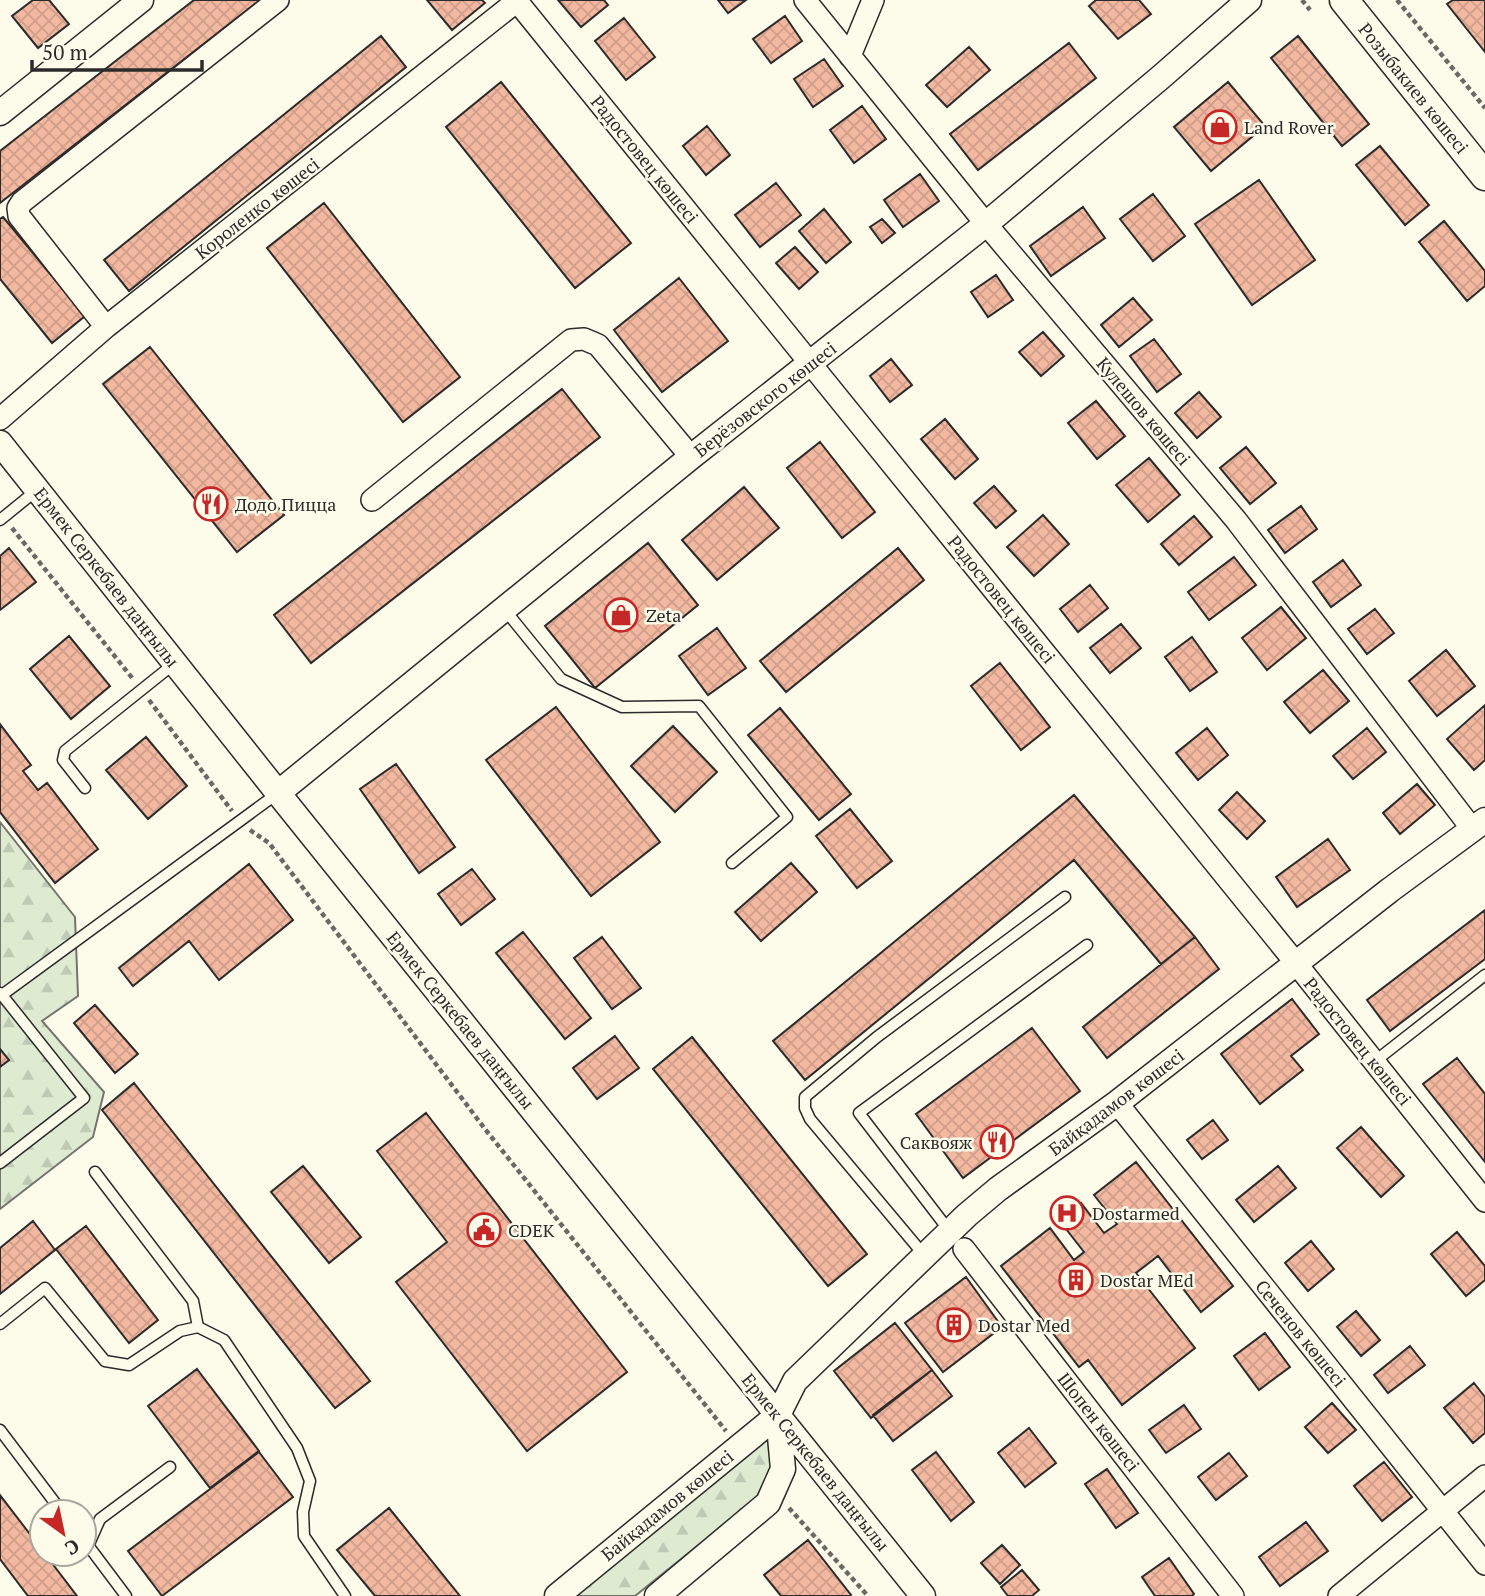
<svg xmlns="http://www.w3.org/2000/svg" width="1485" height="1596" font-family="'PT Serif',serif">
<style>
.forest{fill:url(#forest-firs);stroke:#74746e;stroke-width:2}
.building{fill:url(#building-cross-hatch);stroke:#2b2b2b;stroke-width:2}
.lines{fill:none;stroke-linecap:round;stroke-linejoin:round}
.service-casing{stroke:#2b2b2b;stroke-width:13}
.minor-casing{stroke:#2b2b2b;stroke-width:24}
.tertiary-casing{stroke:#2b2b2b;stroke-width:27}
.secondary-casing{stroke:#2b2b2b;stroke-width:31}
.path{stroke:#6a6964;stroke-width:4.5;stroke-dasharray:5 3.5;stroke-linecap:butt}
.service{stroke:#fdfbea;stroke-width:10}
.minor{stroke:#fdfbea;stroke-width:21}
.tertiary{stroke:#fdfbea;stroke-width:24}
.secondary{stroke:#fdfbea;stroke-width:28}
.labels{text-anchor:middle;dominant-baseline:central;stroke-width:5;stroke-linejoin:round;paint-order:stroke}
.street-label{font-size:18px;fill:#2b2b2b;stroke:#fdfbea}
.poi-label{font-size:18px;fill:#2b2b2b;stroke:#fdfbea;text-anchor:start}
</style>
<defs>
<pattern id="forest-firs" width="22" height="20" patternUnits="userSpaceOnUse" patternTransform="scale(1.75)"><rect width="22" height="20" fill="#deebd1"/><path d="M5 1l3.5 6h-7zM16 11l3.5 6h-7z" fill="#bfcab4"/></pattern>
<pattern id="building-cross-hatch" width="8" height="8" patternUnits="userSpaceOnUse" patternTransform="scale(1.75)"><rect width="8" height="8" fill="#f2b8a0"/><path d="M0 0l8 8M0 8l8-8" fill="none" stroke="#d09e8a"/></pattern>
</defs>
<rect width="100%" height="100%" fill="#fdfbea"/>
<path class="forest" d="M0,822l75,95 3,79 -36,25 62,71 -11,45 -93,72z
M774,1427l-1,58 -138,111h-68z"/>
<path class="building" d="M33,0h16l20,24 -31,24 -26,-32z
M194,0h66l-260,203v-52z
M427,0h55l3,3 -33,27z
M558,0h46l4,5 -27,22z
M718,0h28l-18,13z
M1096,0h43l12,14 -33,25 -29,-33z
M1453,0h32v52l-38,-48z
M785,16l17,25 -31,22 -18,-24z
M624,18l31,39 -29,23 -31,-39z
M381,36l25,31 -277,224 -25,-31z
M1298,36l71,88 -27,22 -71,-88z
M1069,43l27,35 -118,92 -28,-36z
M969,47l21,23 -43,37 -21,-22z
M824,59l19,27 -30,21 -19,-28z
M501,82l130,161 -56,45 -129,-161z
M1228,82l37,44 -54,45 -37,-44z
M862,106l24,33 -32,24 -24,-33z
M707,126l23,29 -24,20 -23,-29z
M1380,146l49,59 -24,20 -49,-60z
M920,174l19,27 -36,26 -19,-27z
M1259,180l56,80 -63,45 -57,-81z
M776,183l25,32 -41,32 -25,-32z
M1153,194l32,42 -32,25 -33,-42z
M324,203l136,174 -57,45 -136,-174z
M1083,207l22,31 -54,38 -21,-30z
M824,209l27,33 -25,21 -27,-32z
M3,217l82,99 -33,27 -52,-64v-60z
M882,219l13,14 -13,10 -12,-16z
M1444,221l41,50v15l-18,15 -48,-59z
M795,247l23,25 -19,17 -23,-26z
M996,275l17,25 -25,17 -17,-25z
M679,278l49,63 -66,51 -48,-62z
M1133,298l19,22 -33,27 -18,-22z
M1043,332l21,24 -23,20 -22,-24z
M1154,339l27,35 -24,18 -27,-36z
M150,347l134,168 -47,37 -134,-168z
M891,359l21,26 -22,17 -20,-26z
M562,389l38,48 -289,226 -37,-48z
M1199,392l22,25 -24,21 -22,-25z
M1096,401l29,35 -28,23 -29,-36z
M945,419l33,40 -23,20 -34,-40z
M820,442l55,70 -33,26 -55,-70z
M1246,447l30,36 -26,21 -30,-36z
M1149,458l31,37 -32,27 -32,-37z
M994,486l22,25 -20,17 -22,-25z
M744,487l35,41 -62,52 -35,-40z
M1301,506l16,23 -32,24 -17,-23z
M1043,515l26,29 -35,32 -27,-29z
M1194,516l18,21 -33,28 -18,-21z
M648,543l50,62 -103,83 -50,-62z
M9,548l27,34 -36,28v-54z
M898,548l26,32 -138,112 -26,-31z
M1234,557l22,28 -47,35 -21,-28z
M1343,560l18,25 -30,22 -18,-25z
M1090,585l18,23 -30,24 -18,-23z
M1281,607l25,31 -39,32 -25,-32z
M1375,609l19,24 -27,21 -19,-25z
M1121,624l20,24 -31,25 -20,-25z
M717,628l29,40 -38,27 -29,-39z
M69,636l41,50 -39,33 -41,-50z
M1192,637l25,35 -27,19 -25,-34z
M1446,650l29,36 -38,30 -28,-35z
M1000,663l50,64 -29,23 -50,-64z
M1323,670l26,31 -39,32 -26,-31z
M1485,705v55l-11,10 -27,-31z
M556,707l104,135 -69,54 -105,-136z
M780,708l71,86 -32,26 -71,-85z
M0,724l31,41 -8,6 15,19 9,-7 51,66 -43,34 -55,-71z
M673,726l44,46 -42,40 -44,-46z
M1207,728l21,27 -30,25 -22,-27z
M1367,728l19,24 -33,27 -20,-23z
M146,737l41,49 -39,33 -42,-49z
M396,764l59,83 -36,26 -59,-84z
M1417,784l18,21 -35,29 -17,-21z
M1237,792l28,29 -18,18 -28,-29z
M1074,795l121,142 -34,27 -87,-104 -269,220 -32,-39z
M850,809l42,52 -35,27 -41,-52z
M1328,839l22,31 -53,37 -21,-30z
M791,863l26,29 -56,49 -26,-29z
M249,864l44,56 -74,60 -30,-39 -56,45 -14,-18z
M472,869l23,30 -34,26 -23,-31z
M1485,910v49l-95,72 -23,-31z
M523,932l68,86 -26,21 -69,-86z
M602,937l39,51 -29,21 -38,-51z
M1195,937l24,32 -112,89 -24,-31z
M1292,999l27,35 -28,22 12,14 -43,34 -39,-50z
M95,1005l43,49 -23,19 -41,-50z
M1032,1028l48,63 -117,87 -47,-64z
M615,1036l24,32 -42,31 -24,-31z
M692,1037l175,217 -39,32 -175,-217z
M0,1049l9,11 -9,7z
M1457,1058l28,36v68l-62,-78z
M134,1083l236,298 -35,27 -233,-298z
M426,1113l201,259 -100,79 -131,-169 51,-40 -70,-91z
M1213,1120l15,20 -26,19 -15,-19z
M1361,1127l43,49 -23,21 -44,-49z
M1136,1162l97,124 -32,26 -43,-56 -22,17 59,75 -73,57 -34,-45 -9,7 -78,-101 49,-38 24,32 10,-8 -25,-32 22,-17 23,30 13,-9 -23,-29z
M303,1166l58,71 -32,26 -58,-71z
M1278,1166l18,22 -42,34 -18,-22z
M33,1221l22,29 -55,44v-46z
M86,1226l72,94 -29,23 -73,-94z
M1457,1232l28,34v14l-19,16 -35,-42z
M1311,1241l23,28 -26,22 -23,-28z
M966,1277l36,50 -59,45 -38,-49z
M1356,1311l24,29 -19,16 -24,-29z
M895,1323l37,47 -61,48 -37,-47z
M1265,1333l25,34 -31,23 -25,-34z
M1410,1346l15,19 -37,28 -14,-18z
M197,1369l62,82 -49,37 -62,-82z
M932,1370l20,26 -59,45 -20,-26z
M1474,1383l11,14v36l-12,10 -29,-35z
M1332,1403l24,27 -28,23 -23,-26z
M1184,1405l17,24 -35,24 -17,-23z
M1029,1428l27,35 -31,24 -27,-34z
M259,1452l34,45 -131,99 -34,-45z
M936,1452l38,50 -23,19 -39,-51z
M1229,1453l18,23 -31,24 -18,-23z
M1384,1462l28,35 -30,24 -28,-35z
M1107,1469l31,44 -22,15 -31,-44z
M0,1495l42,55v4h3l32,42h-49l-28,-37z
M389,1508l71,88h-85l-38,-46z
M1306,1522l22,29 -48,35 -21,-29z
M808,1540l43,55 -1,1h-69l-17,-21z
M1002,1545l18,20 -20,19 -19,-21z
M1169,1558l25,36 -2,2h-37l-13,-19z
M1022,1570l17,20 -7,6h-24l-7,-9z"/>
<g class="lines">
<defs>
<path id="service" d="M0,520l37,-30
M505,610l56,69 61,28 77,-1 88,111 -55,46
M85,788l-22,-28 2,-9 110,-88
M0,993l2,2 276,-202
M1374,1062l111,-87
M0,1163l84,-65 -82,-103
M95,1172l98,129 5,26
M951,1233l-92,-120 228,-168
M924,1255l-114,-136 -5,-11v-11l72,-60 188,-140
M0,1324l45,-36 60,73 24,4 51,-34 18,-4 26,13 73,108 13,33 -7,31 1,24 41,60
M0,1430l62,82
M84,1540l42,56
M88,1546l12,-27 70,-52"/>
<path id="minor" d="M516,0l775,957 194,244
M805,0l181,224 250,296 237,310
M850,56l23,-56
M106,327l-87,-111 -1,-8 4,-6 256,-202
M0,419l106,-92 411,-326
M372,500l199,-160 13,-1 14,6 93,112
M1117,1103l368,461
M964,1249l269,347
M1339,1596l146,-120"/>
<path id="tertiary" d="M0,113l141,-113
M0,443l278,350 645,803
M278,793l413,-336 295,-233 175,-147 88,-77
M557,1596l221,-181 17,-34 172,-166 31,-26 119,-86 273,-213 95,-70
M657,1596l111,-93 15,-34 -5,-54"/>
<path id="secondary" d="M1344,0l141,176"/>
</defs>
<use href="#service" class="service-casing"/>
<use href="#minor" class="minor-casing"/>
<use href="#tertiary" class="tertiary-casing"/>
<use href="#secondary" class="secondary-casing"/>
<path class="path" d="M1302,0l8,10
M1397,0l88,108
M12,528l121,151
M149,700l83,111
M250,830l19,13 216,286 241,302
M789,1508l79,88"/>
<use href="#service" class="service"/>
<use href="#minor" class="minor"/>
<use href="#tertiary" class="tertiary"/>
<use href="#secondary" class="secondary"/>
</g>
<defs>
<symbol id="shop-ring" viewBox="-11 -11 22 22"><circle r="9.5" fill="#fdfbea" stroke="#c62828" stroke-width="1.5"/><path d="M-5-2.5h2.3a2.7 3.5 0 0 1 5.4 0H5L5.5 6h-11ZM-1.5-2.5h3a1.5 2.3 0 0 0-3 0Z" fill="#c62828"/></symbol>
<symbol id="restaurant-ring" viewBox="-11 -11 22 22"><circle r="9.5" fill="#fdfbea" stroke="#c62828" stroke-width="1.5"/><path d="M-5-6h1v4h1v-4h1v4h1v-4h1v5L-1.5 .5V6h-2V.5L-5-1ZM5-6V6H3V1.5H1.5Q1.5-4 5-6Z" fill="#c62828"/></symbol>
<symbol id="hospital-ring" viewBox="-11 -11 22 22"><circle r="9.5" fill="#fdfbea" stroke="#c62828" stroke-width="1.5"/><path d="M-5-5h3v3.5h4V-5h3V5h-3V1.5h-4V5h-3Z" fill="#c62828"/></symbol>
<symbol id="civic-ring" viewBox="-11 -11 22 22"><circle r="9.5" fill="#fdfbea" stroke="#c62828" stroke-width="1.5"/><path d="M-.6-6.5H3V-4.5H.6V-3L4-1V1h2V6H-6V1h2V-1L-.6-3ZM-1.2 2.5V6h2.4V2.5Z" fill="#c62828"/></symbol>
<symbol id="building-ring" viewBox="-11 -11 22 22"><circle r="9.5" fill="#fdfbea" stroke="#c62828" stroke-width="1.5"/><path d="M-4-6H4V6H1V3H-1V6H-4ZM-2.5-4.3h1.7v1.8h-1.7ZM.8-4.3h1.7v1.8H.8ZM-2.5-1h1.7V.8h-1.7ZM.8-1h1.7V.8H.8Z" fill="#c62828"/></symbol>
</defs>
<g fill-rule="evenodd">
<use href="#shop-ring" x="1201" y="108" width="38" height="38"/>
<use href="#restaurant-ring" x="192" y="485" width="38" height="38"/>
<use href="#shop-ring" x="602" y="596" width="38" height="38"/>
<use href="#restaurant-ring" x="978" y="1123" width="38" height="38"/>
<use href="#hospital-ring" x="1048" y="1194" width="38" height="38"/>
<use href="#civic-ring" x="465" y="1211" width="38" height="38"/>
<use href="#building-ring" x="1057" y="1261" width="38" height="38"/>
<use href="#building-ring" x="935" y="1306" width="38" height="38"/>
</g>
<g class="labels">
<g class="street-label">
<text transform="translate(1414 88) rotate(51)">Розыбакиев көшесі</text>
<text transform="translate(645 159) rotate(51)">Радостовец көшесі</text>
<text transform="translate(257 208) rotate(-38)">Короленко көшесі</text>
<text transform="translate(765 399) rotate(-38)">Берёзовского көшесі</text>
<text transform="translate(1144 411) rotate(50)">Кулешов көшесі</text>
<text transform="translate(107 577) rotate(52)">Ермек Серкебаев даңғылы</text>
<text transform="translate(1002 599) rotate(51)">Радостовец көшесі</text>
<text transform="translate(461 1020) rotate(51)">Ермек Серкебаев даңғылы</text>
<text transform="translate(1358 1041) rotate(51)">Радостовец көшесі</text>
<text transform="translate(1116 1102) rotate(-37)">Байқадамов көшесі</text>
<text transform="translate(1301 1333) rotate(51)">Сеченов көшесі</text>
<text transform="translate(1099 1422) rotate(52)">Шопен көшесі</text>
<text transform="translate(816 1462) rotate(51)">Ермек Серкебаев даңғылы</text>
<text transform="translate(667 1505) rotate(-39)">Байқадамов көшесі</text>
</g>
<g class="poi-label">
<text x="1244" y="127">Land Rover</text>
<text x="235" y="504">Додо Пицца</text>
<text x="646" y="615">Zeta</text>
<text x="972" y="1142" text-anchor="end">Саквояж</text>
<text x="1092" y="1213">Dostarmed</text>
<text x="508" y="1230">CDEK</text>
<text x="1100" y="1280">Dostar MEd</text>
<text x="978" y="1325">Dostar Med</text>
</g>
</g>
<g transform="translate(63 1533) rotate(147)"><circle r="33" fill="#fdfbea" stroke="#a9a89e" stroke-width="2"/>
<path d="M0-5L12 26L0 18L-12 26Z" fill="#c62828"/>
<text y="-10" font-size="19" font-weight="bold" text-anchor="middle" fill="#2b2b2b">С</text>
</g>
<path d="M32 60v10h170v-10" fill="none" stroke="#2b2b2b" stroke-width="3.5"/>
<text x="42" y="60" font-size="21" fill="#2b2b2b" stroke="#fdfbea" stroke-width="5" paint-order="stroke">50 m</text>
</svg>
